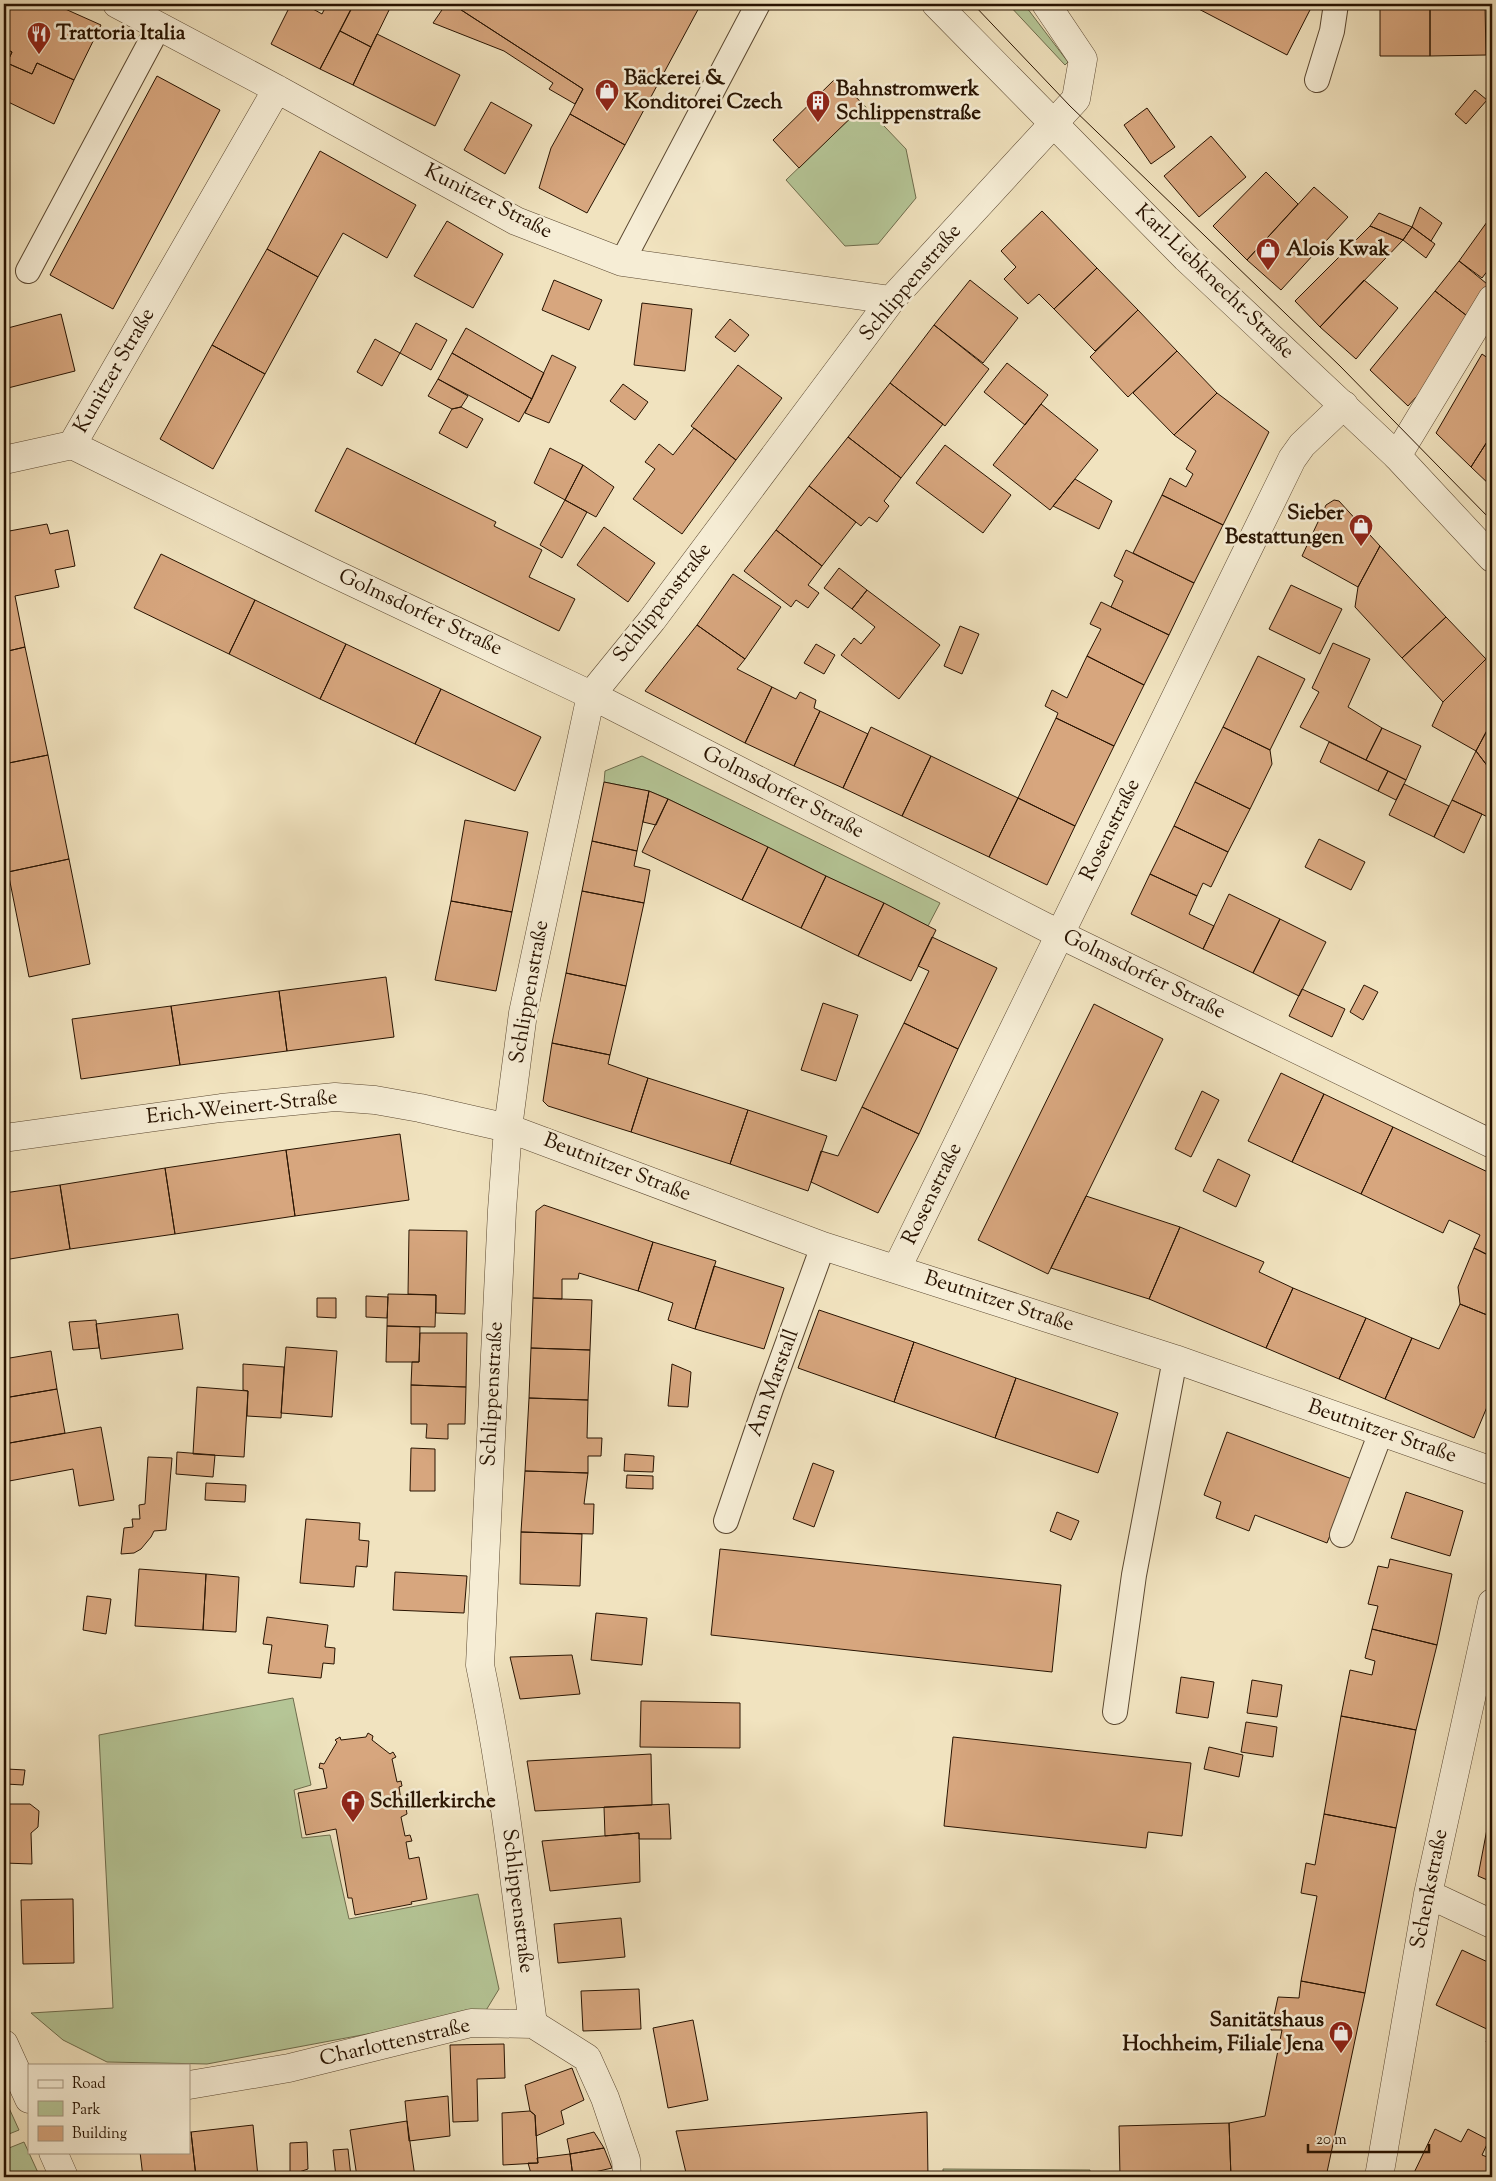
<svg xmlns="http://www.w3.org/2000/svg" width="1496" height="2181" font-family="'Sorts Mill Goudy',serif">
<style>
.green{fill:#b5c596;stroke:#6e6c4c}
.building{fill:#d7a67e;stroke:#281301}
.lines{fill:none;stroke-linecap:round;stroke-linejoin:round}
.service-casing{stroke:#5a4730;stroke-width:26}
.minor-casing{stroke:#5a4730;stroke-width:29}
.tertiary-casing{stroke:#5a4730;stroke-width:29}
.service{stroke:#f6edd5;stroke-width:24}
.minor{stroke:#f6edd5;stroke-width:28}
.tertiary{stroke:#f6edd5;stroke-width:28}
.tram{stroke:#281301;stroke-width:1}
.labels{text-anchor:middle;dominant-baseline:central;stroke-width:5;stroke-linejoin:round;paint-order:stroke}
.poi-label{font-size:21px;font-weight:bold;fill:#281301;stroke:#f6edd5;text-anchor:start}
.street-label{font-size:21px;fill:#281301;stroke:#f6edd5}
</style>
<rect width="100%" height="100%" fill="#f1e3bf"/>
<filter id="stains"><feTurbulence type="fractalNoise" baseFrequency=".004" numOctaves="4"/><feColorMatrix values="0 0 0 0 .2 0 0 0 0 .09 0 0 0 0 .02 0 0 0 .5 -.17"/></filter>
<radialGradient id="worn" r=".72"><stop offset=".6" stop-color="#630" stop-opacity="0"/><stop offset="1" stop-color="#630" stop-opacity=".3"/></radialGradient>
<path class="green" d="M1008,4h16l44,58 -3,3z
M864,105l42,44 10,49 -38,46 -33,2 -59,-66z
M642,756l298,147 -12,23 -260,-127 -19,-8 -45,-9 1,-11z
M293,1698l18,87 -17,5 8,48 28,-3 19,84 129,-25 21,95 -14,23 -278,52 -100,-2 -44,-22 -32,-27 82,-5 -14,-273z
M4,2097l15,33 -15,6z
M24,2142l16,35h-36v-27z
M943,2169l147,1v7h-147z"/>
<path class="building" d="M4,4h50l47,21 -27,55 -37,-17 -5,11 -25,-11 5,-11 -8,-4z
M291,4h13l18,10 5,-10 26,1 -33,64 -49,-25z
M354,4h38l-21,43 -31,-16z
M446,4h6l131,85 -8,15 -26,-15 4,-6 -49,-32 -71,-28z
M452,4h249l-76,141 -55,-31 13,-25z
M1192,4h116l4,2 -25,49 -96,-50z
M1380,5h50v51h-50z
M1430,5h55l1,50 -56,1z
M340,31l31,16 -18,38 -33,-16z
M377,34l83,41 -25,51 -82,-41z
M4,48l8,4 -5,11 25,11 5,-11 37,17 -20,44 -50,-24z
M157,76l63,34 -107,199 -63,-34z
M836,78l28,27 -65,63 -26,-28z
M1475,90l12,10 -21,24 -11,-10z
M491,102l41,23 -27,49 -41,-24z
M1147,108l28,39 -24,17 -27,-39z
M570,114l55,31 -38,68 -48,-25 12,-40z
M1211,136l35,41 -47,40 -35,-41z
M320,151l96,54 -29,53 -44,-25 -25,44 -51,-28z
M1266,172l32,32 -51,56 -34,-34z
M1314,187l34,30 -67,73 -34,-30z
M1420,207l22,16 -11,18 -19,-14z
M1042,211l55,57 -43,41 -15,-15 -11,10 -24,-25 12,-12 -15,-16z
M1379,213l33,14 -9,13 -33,-14z
M1492,215v50l-10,13 -23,-17z
M447,221l56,33 -30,54 -59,-32z
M1370,226l33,14 -83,87 -25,-26z
M1412,227l23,17 -9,14 -23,-18z
M267,249l51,28 -53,97 -53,-29z
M1459,261l33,27 -21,31 -36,-28z
M1097,268l41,42 -43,41 -41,-42z
M554,280l48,20 -13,30 -47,-20z
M970,280l48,38 -35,45 -49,-38z
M1364,280l34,28 -42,51 -36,-32z
M1435,291l36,28 -28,48 -35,39 -38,-36z
M642,303l50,6 -7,62 -51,-6z
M1138,310l39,41 -49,46 -38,-40z
M61,314l14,57 -71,18v-60z
M730,319l19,16 -14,17 -20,-15z
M416,323l31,17 -16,30 -31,-17z
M934,325l55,44 -44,57 -55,-43z
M466,328l78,45 -12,26 -80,-46z
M375,339l25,14 -18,33 -25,-14z
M212,345l53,29 -52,95 -53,-30z
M1177,351l40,42 -43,42 -41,-42z
M452,353l80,46 -13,23 -81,-43z
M1482,354l10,7v73l-21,33 -35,-34z
M552,355l24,12 -27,56 -24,-10z
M1007,363l41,32 -23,30 -41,-33z
M738,365l44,33 -46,62 -45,-34z
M438,379l30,17 -7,11 -9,2 -24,-13z
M890,383l53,41 -42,54 -53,-41z
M623,384l25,18 -13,18 -25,-19z
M1217,393l52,39 -46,93 -61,-30 8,-17 16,9 7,-13 -7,-5 10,-18 -22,-16z
M1041,404l57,46 -48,60 -57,-45z
M461,407l22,12 -16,29 -28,-15 13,-24z
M694,428l42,32 -54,74 -49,-35 22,-30 -10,-7 14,-18 14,11z
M1492,434v53l-21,-20z
M848,437l53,41 -17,23 5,5 -12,16 -8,-5 -8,9 -52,-40z
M945,445l66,50 -28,38 -67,-50z
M347,448l149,74 -2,4 48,24 -13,27 46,22 -16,32 -244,-120z
M550,448l33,17 -18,35 -31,-17z
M583,465l31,22 -18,30 -31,-17z
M1075,479l37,22 -13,28 -46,-23z
M809,486l47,36 -34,44 -46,-36z
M1162,495l61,30 -29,58 -61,-30z
M565,500l22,12 -25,46 -22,-13z
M1334,500l5,1 41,45 -22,41 -56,-31 24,-51z
M47,524l3,10 18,-4 7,36 -20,4 4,17 -44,9 10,51 -21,5v-120z
M604,527l51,36 -27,39 -51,-37z
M776,530l46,36 -14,19 11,8 -11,15 -12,-8 -5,7 -47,-36z
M1380,546l66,71 -44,41 -47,-51 3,-20z
M1126,550l68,33 -25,52 -58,-28 12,-26 -9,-5z
M161,554l94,46 -26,54 -95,-46z
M839,568l28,22 -15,19 -28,-21z
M733,574l48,33 -36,52 -48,-34z
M1291,585l51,24 -22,45 -51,-25z
M867,590l73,55 -41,54 -58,-44 13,-17 7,6 14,-17 -23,-18z
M255,600l91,44 -26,55 -91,-45z
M1101,602l68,33 -25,50 -57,-29 14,-27 -11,-5z
M1446,617l40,42 -43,43 -41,-44z
M697,625l48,34 -8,10 35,18 -27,56 -100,-52z
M960,626l19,8 -17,40 -18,-8z
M1333,643l37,16 -22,48 34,21 -16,32 -66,-33 19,-35 -7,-4z
M346,644l95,45 -26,55 -95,-45z
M816,644l19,11 -11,19 -20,-11z
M25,647l23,108 -44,9v-112z
M1087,656l57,29 -30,61 -58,-28 2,-5 -13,-7 7,-16 15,8z
M1258,656l47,23 -35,71 -47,-23z
M1486,659l6,7v55l-16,30 -44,-25 11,-24z
M772,687l24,12 4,-7 16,8 -2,8 6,3 -26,55 -49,-23z
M441,689l100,48 -26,54 -100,-47z
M820,711l48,23 -25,54 -49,-22z
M1056,718l58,28 -39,80 -57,-28z
M1492,721v51l-16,-21z
M871,727l60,29 -29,60 -59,-28z
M1223,727l47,23 2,14 -22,45 -55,-27z
M1382,728l39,18 -15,34 -40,-20z
M1329,742l59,29 -10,20 -58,-29z
M1476,751l16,21v47l-40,-19z
M48,755l21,104 -61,13 -4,-21v-87z
M931,756l87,42 -29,59 -87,-41z
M1388,771l18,9 -10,20 -18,-9z
M604,782l45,9 -12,60 -45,-10z
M1195,782l55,27 -22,43 -54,-26z
M1404,784l45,22 -15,31 -45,-22z
M649,791l19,8 -12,26 -13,-3z
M1018,798l57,28 -28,59 -58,-28z
M668,799l100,48 -26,53 -100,-48z
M1452,800l30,14 -18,39 -30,-16z
M465,820l63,12 -16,80 -61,-11z
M1174,826l54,26 -17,35 -8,-4 -6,13 -47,-22z
M1319,839l46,23 -14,28 -46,-23z
M592,841l45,10 -3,15 16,4 -6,33 -62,-12z
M768,847l58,29 -25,52 -59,-28z
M69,859l21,105 -61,13 -21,-105z
M1150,874l47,22 -8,18 25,12 -11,23 -72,-35z
M826,876l58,27 -26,53 -57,-28z
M582,891l62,12 -18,83 -60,-13z
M1229,894l51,25 -27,54 -50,-24z
M451,901l61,11 -16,79 -61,-11z
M884,903l52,27 -25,51 -53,-25z
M1280,919l46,23 -27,54 -46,-23z
M932,937l65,31 -39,81 -54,-26 25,-52 -11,-5z
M566,973l60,13 -16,69 -58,-12z
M386,977l8,60 -107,14 -8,-60z
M1364,985l14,7 -15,28 -13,-8z
M1302,989l43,20 -13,28 -43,-21z
M279,991l8,60 -107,14 -9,-59z
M823,1003l35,12 -22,66 -35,-11z
M1094,1004l69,35 -115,235 -70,-34z
M171,1006l9,59 -99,14 -9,-60z
M904,1023l54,26 -39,85 -57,-27z
M552,1043l58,12 -2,9 40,14 -17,54 -83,-26 -5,-5z
M1281,1073l43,21 -32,68 -44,-21z
M648,1078l100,32 -18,54 -99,-32z
M1202,1091l17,9 -28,57 -16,-8z
M1324,1094l69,33 -32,67 -69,-32z
M862,1107l57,27 -41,79 -67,-31 10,-31 17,5z
M748,1110l79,26 -19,55 -78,-27z
M1393,1127l99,47v83l-18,-9 6,-13 -31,-15 -6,13 -82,-39z
M400,1134l9,66 -114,16 -9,-66z
M286,1150l9,66 -120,18 -10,-66z
M1218,1159l32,16 -14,32 -33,-16z
M165,1168l10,66 -105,15 -10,-64z
M60,1185l10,64 -66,11v-67z
M1086,1196l94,31 -31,72 -98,-31z
M544,1205l109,37 -15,49 -59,-18 -1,6h-16v20l-29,-1 3,-87z
M1180,1227l84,35 -5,10 34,16 -27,60 -117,-49z
M409,1230l58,1 -2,83 -29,-1v-18l-28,-1z
M653,1242l63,19 -21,68 -27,-9 5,-17 -35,-12z
M1474,1248l18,9v60l-32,-13 -2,-17z
M714,1266l70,22 -20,61 -69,-20z
M1293,1288l73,30 -27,61 -73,-31z
M388,1294l48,1 -1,32 -48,-1z
M366,1296l22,1 -1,21 -21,-1z
M317,1298h19v20l-19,-1z
M533,1298l59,2 -2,50 -59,-2z
M1460,1304l32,13v78l-18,43 -89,-39 27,-61 27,11z
M819,1310l95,32 -20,60 -96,-34z
M178,1314l5,35 -82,10 -5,-35z
M1366,1318l46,20 -27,61 -46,-20z
M96,1320l3,28 -26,2 -4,-28z
M387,1326l33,1 -1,35h-33z
M420,1333h47l-1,54 -55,-2 1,-23h7z
M914,1342l102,36 -21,60 -101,-36z
M286,1347l51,4 -5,66 -51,-4z
M531,1348l59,2 -2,50 -59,-2z
M51,1351l6,38 -53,9v-39z
M243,1364l41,3 -3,51 -34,-2 1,-25 -5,-1z
M672,1364l19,8 -3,35 -20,-1z
M1016,1378l102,35 -20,60 -103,-35z
M411,1385l55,2 -1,37h-17v15l-22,-1 1,-14h-16z
M197,1387l51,4 -4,66 -51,-3z
M57,1389l8,44 -61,11v-46z
M529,1398l59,2 -1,38h15l-1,18h-13v17l-63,-2z
M101,1427l13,73 -35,6 -6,-37 -69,13v-38z
M1227,1432l125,47 -25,64 -72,-28 -6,16 -33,-13 5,-16 -17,-7z
M411,1448l24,1v42h-25z
M177,1452l38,3 -2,22 -37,-3z
M625,1454l29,2 -1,16 -29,-1z
M148,1457l24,1 -6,72 -12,1 -3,6 -10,12 -7,4 -13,1 3,-26 9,-1 -1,-8h8l-1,-14 6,-1z
M813,1463l21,8 -20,56 -21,-8z
M525,1471l63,2 -4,31h10l-1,30 -72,-2z
M627,1475l26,1v13l-27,-1z
M206,1483l40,2 -1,17 -40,-2z
M1406,1492l57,19 -13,45 -59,-18z
M1057,1512l22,9 -8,19 -21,-9z
M306,1519l54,4 -1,17 10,1 -2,26 -11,-1 -2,21 -54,-4z
M521,1532l61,2 -2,52 -60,-2z
M720,1549l341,36 -9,87 -341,-37z
M1390,1559l62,15 -15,71 -65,-16 6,-23 -10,-2 10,-38 10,2z
M139,1569l67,5 -3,56 -68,-4z
M395,1572l72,4 -3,37 -71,-3z
M206,1574l33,3 -3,55 -33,-2z
M87,1596l24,3 -5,35 -23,-4z
M596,1613l51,5 -5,47 -51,-5z
M267,1617l61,8 -3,22 10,1 -1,16 -11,-1 -2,15 -53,-5 4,-28 -9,-1z
M1372,1629l65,16 -21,85 -75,-14 9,-46 22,5 3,-14 -10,-3z
M572,1655l8,39 -60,5 -10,-42z
M1181,1677l33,5 -6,36 -32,-5z
M1252,1680l30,5 -5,32 -30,-4z
M641,1701l99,2v45l-100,-1z
M1341,1716l75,14 -20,98 -72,-14z
M1246,1722l31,5 -4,30 -32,-5z
M368,1733l5,3 -1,4 18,14 3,-2 3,5 -4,2 5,23 4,-1 1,5 -3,1 2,13 1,8h4l1,6 -6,3 4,19 5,-1 2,6 -6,1 3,17 10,-2 8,42 -16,3 1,2 -57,11 -3,-17h-4l-12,-69 -30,6 -8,-42 29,-5 -4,-19 -4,-1 1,-5 4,1 7,-12 6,-10 -2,-2 5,-3 1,3 25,-3z
M953,1737l238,26 -9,73 -34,-4 -2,16 -202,-22z
M1209,1747l34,8 -4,22 -35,-8z
M651,1754l1,51 -117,6 -8,-50z
M7,1769l18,1 -2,15 -17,-1z
M1492,1803v79l-14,-6z
M4,1804h26l9,7 -1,16 -7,6 1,31 -28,-1z
M669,1804l2,35h-32v-6l-34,3 -1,-29z
M1324,1814l72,14 -31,165 -64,-12 16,-85 -16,-3 5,-30 9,2z
M639,1833l1,49 -90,9 -8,-50z
M73,1899l1,64 -51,1 -2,-64z
M621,1918l4,39 -67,6 -4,-39z
M1462,1950l30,14v81l-6,-3 5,-11 -55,-26z
M1301,1981l64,12 -39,184h-95l-2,-54 36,-7 17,-86h-11l7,-33 21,1z
M639,1989l2,40 -58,2 -2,-40z
M693,2020l15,80 -40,8 -15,-80z
M504,2044l1,34 -28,1 1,42 -25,1 -3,-77z
M572,2068l12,32 -23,11 3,13 -28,12 -1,-21 -5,-4 -5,-26z
M448,2096l2,40 -41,5 -4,-40z
M530,2111l5,4 3,48 -35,2 -1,-52z
M927,2112l1,65h-241l-11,-46z
M407,2121l8,56h-58l-7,-47z
M1229,2123l2,54h-111l-1,-51z
M253,2125l5,52h-62l-5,-45z
M1435,2129l26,13 7,-13 21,11 -7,15 10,4v18h-80z
M189,2132h2l5,45h-53l-3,-25h49z
M594,2132l10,16 -34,6 -3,-15z
M307,2142l1,27 -18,6v-32z
M604,2148l8,20 -39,9 -3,-23z
M348,2149l3,28h-15l-3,-27z
M570,2154l3,23h-41l-4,-14h10l-1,-5z"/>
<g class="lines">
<defs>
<path id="service" d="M1317,80l15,-49 4,-27
M622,262l136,-258
M28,271l131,-245
M726,1521l45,-132 52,-143
M1342,1535l39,-103
M1115,1712l19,-137 41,-216"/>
<path id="minor" d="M117,4l160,85 239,132 106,41 269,38
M72,445l257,126 262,124 468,239 433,210
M72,445l205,-356
M1397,456l95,-157
M4,460l68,-15
M4,1138l217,-30 114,-11 40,3 45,8 88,20 315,118 352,113 317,112
M897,1268l395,-809 10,-14 42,-40
M1428,1894l64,30
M533,2024c-16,-120 -28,-240 -53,-359l22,-455 6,-82 15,-115 68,-318 61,-75 239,-320 185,-201 7,-40 -37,-55
M4,2044l25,55
M189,2085l100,-17 182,-45 62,1 54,34 18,40 21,62 1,17
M53,2152l11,25
M1379,2177l49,-283 64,-291"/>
<path id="tertiary" d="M936,4l250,254 211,198 95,102"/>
</defs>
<use href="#service" class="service-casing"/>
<use href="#minor" class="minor-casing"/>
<use href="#tertiary" class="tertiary-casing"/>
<use href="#service" class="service"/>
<use href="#minor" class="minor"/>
<use href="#tertiary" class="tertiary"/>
<path class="tram" d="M973,4l97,102 270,260 152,155"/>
</g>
<defs>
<symbol id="restaurant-pin" viewBox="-11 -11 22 30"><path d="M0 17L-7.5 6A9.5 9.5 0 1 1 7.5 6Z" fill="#8f2418" stroke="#f6edd5"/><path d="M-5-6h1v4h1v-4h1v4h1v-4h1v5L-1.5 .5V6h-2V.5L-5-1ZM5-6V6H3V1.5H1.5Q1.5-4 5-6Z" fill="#fff"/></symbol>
<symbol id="shop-pin" viewBox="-11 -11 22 30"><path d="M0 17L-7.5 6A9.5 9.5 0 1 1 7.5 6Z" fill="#8f2418" stroke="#f6edd5"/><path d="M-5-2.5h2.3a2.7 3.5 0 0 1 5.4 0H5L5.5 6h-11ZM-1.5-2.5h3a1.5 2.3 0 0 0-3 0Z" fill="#fff"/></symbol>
<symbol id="building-pin" viewBox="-11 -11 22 30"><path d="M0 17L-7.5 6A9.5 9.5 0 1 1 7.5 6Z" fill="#8f2418" stroke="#f6edd5"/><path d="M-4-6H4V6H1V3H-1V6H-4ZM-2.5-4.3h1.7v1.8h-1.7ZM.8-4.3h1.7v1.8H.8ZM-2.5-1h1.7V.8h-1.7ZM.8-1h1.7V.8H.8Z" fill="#fff"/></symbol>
<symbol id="church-pin" viewBox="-11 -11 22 30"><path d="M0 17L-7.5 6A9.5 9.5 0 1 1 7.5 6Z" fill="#8f2418" stroke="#f6edd5"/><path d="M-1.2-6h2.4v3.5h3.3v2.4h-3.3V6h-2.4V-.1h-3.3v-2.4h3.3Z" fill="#fff"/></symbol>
</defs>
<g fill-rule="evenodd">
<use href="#restaurant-pin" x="25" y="20" width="28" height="38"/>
<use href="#shop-pin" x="593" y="77" width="28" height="38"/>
<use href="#building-pin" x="804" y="88" width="28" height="38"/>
<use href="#shop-pin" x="1254" y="236" width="28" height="38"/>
<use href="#shop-pin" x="1347" y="512" width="28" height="38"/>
<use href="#church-pin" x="339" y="1788" width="28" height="38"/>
<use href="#shop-pin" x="1327" y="2019" width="28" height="38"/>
</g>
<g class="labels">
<g class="poi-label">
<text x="56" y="34">Trattoria Italia</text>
<text x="624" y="79">Bäckerei &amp;<tspan x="624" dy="24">Konditorei Czech</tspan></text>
<text x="836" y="90">Bahnstromwerk<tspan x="836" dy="24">Schlippenstraße</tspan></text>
<text x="1286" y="250">Alois Kwak</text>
<text x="1344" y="514" text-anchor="end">Sieber<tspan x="1344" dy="24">Bestattungen</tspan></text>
<text x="370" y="1802">Schillerkirche</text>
<text x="1324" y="2021" text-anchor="end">Sanitätshaus<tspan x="1324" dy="24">Hochheim, Filiale Jena</tspan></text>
</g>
<g class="street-label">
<text transform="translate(488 202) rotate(27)">Kunitzer Straße</text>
<text transform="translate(1214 282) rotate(44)">Karl-Liebknecht-Straße</text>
<text transform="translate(911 283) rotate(-50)">Schlippenstraße</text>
<text transform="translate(115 371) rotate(-60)">Kunitzer Straße</text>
<text transform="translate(663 603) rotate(-52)">Schlippenstraße</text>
<text transform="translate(420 613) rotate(25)">Golmsdorfer Straße</text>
<text transform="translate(783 793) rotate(27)">Golmsdorfer Straße</text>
<text transform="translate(1111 830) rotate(-64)">Rosenstraße</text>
<text transform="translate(1144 975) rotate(26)">Golmsdorfer Straße</text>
<text transform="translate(530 992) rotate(-80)">Schlippenstraße</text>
<text transform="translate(242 1108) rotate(-6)">Erich-Weinert-Straße</text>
<text transform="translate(617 1168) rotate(21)">Beutnitzer Straße</text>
<text transform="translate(933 1194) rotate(-64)">Rosenstraße</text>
<text transform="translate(999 1302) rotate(18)">Beutnitzer Straße</text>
<text transform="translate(774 1383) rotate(-70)">Am Marstall</text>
<text transform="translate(493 1394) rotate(-87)">Schlippenstraße</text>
<text transform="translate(1382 1432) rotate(19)">Beutnitzer Straße</text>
<text transform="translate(1430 1889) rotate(-79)">Schenkstraße</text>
<text transform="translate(517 1901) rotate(83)">Schlippenstraße</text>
<text transform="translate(395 2043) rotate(-13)">Charlottenstraße</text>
</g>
</g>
<rect width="1496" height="2181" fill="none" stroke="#f1e3bf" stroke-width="20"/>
<rect x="5" y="5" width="1486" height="2171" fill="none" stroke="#281301" stroke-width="2.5"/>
<rect x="10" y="10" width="1476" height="2161" fill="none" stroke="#281301"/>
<rect x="28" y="2064" width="162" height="90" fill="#f6edd5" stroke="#a49680"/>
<rect x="38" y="2080" width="25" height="8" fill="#f6edd5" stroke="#a49680"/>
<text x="72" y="2088" font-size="15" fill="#281301">Road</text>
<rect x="38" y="2101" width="25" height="15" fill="#b5c596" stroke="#a49680"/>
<text x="72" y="2114" font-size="15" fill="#281301">Park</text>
<rect x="38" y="2126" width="25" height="15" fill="#d7a67e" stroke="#a49680"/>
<text x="72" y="2138" font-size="15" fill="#281301">Building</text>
<path d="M1308 2144v8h121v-8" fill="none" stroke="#281301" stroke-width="2.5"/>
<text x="1316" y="2144" font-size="15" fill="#281301" stroke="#f6edd5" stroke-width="4" paint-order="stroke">20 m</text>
<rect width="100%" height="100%" filter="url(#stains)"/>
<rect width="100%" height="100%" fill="url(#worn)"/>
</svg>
